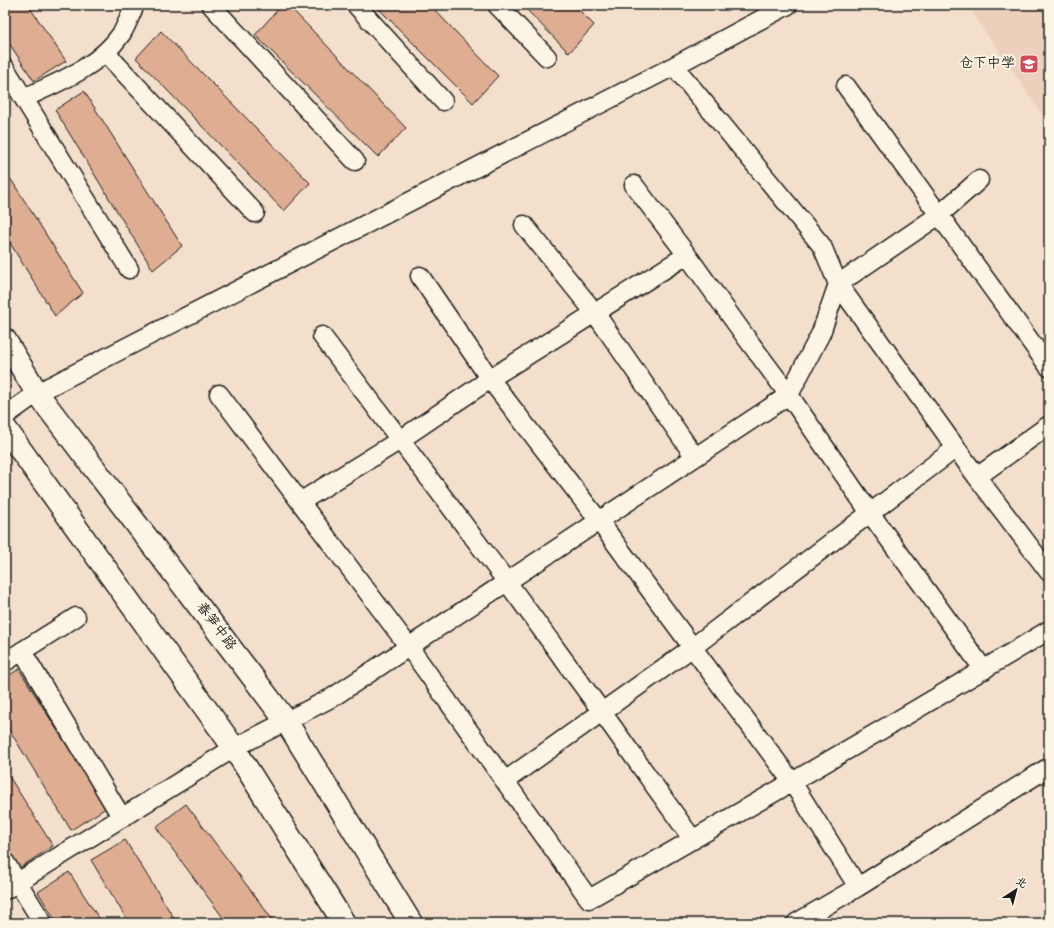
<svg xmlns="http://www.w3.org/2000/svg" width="1054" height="928" font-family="'Gochi Hand','LXGW WenKai TC',sans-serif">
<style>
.built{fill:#edd0bb}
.building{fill:#dfad92;stroke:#1c1c1c}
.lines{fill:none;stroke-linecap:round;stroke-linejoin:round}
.minor-casing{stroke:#1c1c1c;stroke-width:21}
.secondary-casing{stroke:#1c1c1c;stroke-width:25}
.minor{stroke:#fcf5e5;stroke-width:18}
.secondary{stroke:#fcf5e5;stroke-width:22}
.labels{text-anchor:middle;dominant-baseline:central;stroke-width:4;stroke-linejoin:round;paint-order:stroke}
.poi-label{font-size:14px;fill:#1c1c1c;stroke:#fcf5e5;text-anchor:end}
.street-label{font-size:14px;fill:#1c1c1c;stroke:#fcf5e5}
</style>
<rect width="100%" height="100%" fill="#f3dfcc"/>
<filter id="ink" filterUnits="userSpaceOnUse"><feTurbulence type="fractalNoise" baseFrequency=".025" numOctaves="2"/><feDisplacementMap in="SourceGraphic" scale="8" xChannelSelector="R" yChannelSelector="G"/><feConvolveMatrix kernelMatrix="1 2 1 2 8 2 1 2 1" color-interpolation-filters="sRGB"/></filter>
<g filter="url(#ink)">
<path class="built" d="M967,5h82v119z"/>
<path class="building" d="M5,5h23l38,56 -32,20 -29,-44z
M282,5h6l118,123 -28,29 -123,-122z
M375,5h55l68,71 -25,27z
M522,5h52l20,20 -25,28z
M161,31l149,152 -26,28 -148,-153z
M84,91l98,155 -29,24 -98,-160z
M5,170l78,123 -28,23 -50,-81z
M19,669l87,139 -35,22 -66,-107v-45z
M5,770l48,76 -35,23 -13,-22z
M186,804l89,119h-48l-71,-96z
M125,840l52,83h-48l-38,-63z
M69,872l33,51h-45l-19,-31z"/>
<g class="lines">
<defs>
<path id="minor" d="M211,5l144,156
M356,5l87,96
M497,5l50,52
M105,52l150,161
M5,68l124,201
M846,86l203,281
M24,98c35,-16 75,-31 98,-65 5,-9 9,-19 13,-28
M979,180l-40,35 -101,69 139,193 72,95
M634,185l53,70 58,81 44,59 81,118 114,157
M524,225l71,88 100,144
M420,276l70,103 109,142 193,261 66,105
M322,336l185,246 95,130 91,128
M219,394l190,253 180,252c154,-88 308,-177 460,-269
M5,416l32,-23 637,-327 114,-61
M977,477l72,-52
M300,502l100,-62 96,-65 191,-120
M22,651l100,167
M5,662l71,-45
M505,781l188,-134 263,-199
M5,862l38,61
M5,890l229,-142 99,-51 456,-302 32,-62 17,-49 -16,-38 -148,-180
M796,923l62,-36 188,-118"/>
<path id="secondary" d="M5,340l32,53 249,328 125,202
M5,428l229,320 110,175"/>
</defs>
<use href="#minor" class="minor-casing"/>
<use href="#secondary" class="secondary-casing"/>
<use href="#minor" class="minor"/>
<use href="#secondary" class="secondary"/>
</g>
</g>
<defs>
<symbol id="school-square" viewBox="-11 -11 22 22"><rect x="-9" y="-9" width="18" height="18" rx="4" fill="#d1495b" stroke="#fcf5e5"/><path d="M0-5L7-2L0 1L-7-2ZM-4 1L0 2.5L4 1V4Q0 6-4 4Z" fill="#fff"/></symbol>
</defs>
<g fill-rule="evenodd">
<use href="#school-square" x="1018" y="53" width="22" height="22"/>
</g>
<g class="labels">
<g class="poi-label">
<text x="1015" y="64">仓下中学</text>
</g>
<g class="street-label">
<text transform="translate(215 627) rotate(53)">春笋中路</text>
</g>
</g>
<rect width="1054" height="928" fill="none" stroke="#fcf5e5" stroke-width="20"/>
<rect x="10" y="10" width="1034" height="908" fill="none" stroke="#1c1c1c" stroke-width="1.5" filter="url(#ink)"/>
<g transform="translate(1016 890) rotate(36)" stroke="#fcf5e5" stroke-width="3" paint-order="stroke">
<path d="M0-3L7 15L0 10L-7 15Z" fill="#1c1c1c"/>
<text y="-6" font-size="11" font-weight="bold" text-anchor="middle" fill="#1c1c1c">北</text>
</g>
</svg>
